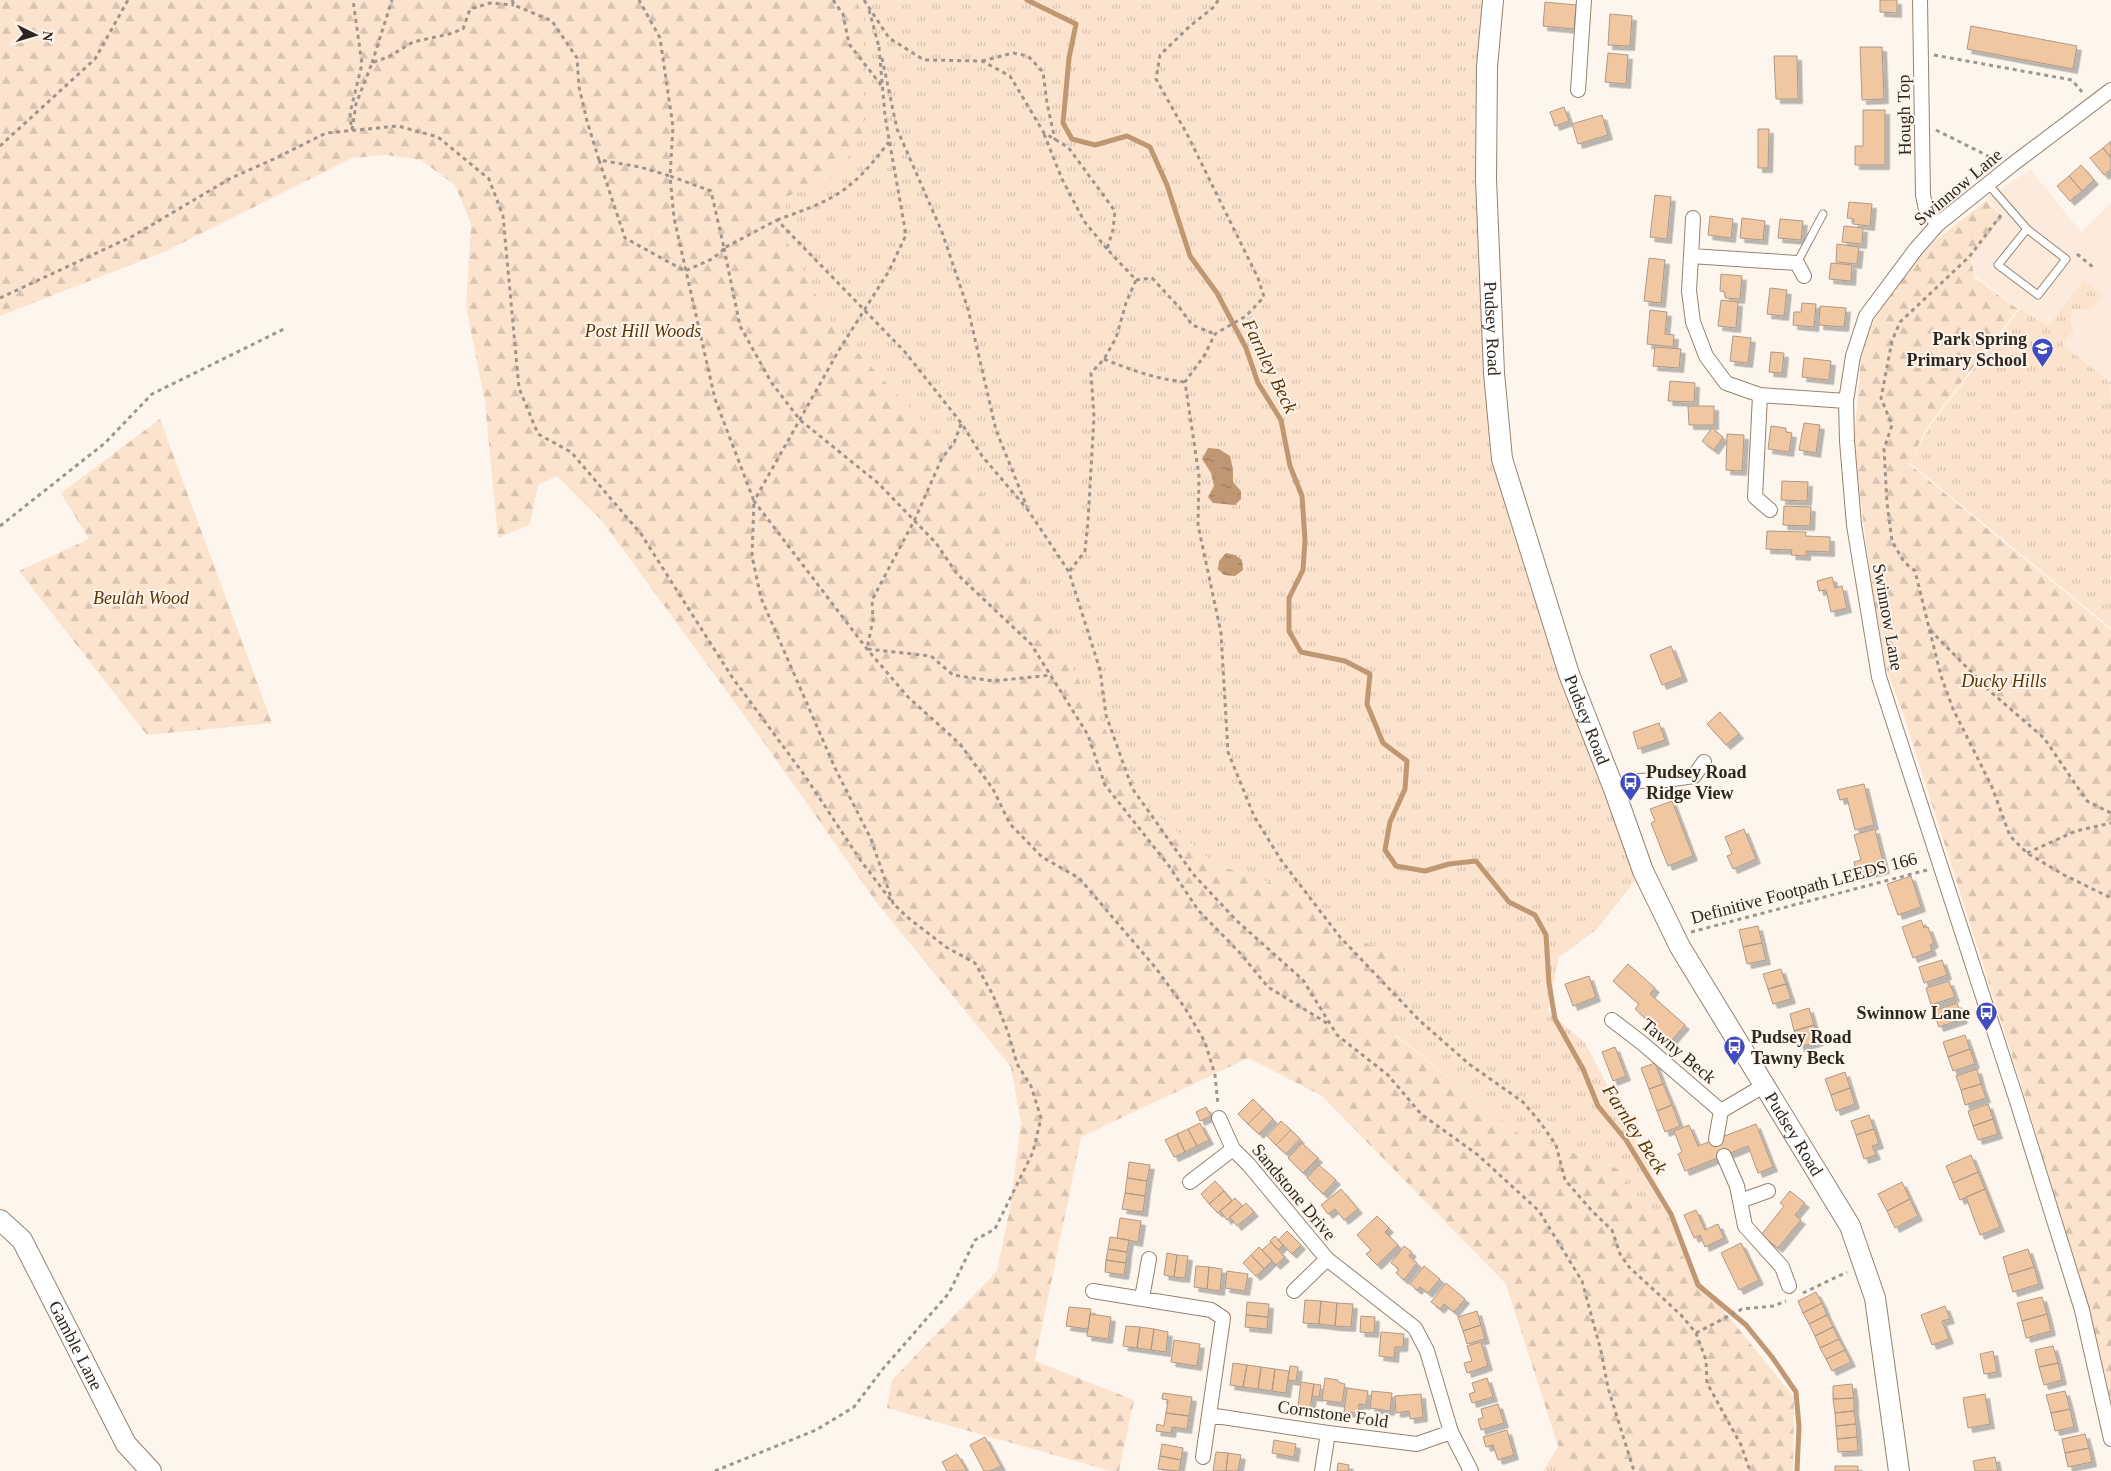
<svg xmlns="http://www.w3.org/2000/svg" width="2111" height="1471" font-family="Georgia,serif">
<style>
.built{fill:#fcebdc}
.grass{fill:url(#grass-tufts)}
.forest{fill:url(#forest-firs)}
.water{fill:url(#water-ripples)}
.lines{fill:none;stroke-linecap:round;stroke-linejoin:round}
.stream{stroke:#c09773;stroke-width:5}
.building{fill:#f1c7a1;stroke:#ae9987;filter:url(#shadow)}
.lane-casing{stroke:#968270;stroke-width:9}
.street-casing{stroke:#968270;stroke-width:16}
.secondary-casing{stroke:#968270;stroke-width:22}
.path{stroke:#9e958d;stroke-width:3;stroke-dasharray:4 4;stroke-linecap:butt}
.lane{stroke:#fff;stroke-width:7}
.street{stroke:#fff;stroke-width:14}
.secondary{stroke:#fff;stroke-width:20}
.labels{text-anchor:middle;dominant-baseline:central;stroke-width:4;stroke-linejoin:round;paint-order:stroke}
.street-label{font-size:18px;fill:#2f271f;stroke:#fef5ed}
.park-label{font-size:18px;font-style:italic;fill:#5c3506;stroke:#fef5ed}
.poi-label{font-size:18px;font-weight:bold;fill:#2f271f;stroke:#fef5ed;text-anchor:end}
.water-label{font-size:19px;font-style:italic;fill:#5b3405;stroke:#fef5ed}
</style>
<defs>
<pattern id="grass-tufts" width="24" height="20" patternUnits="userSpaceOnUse" patternTransform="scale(1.25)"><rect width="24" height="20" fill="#fce3ce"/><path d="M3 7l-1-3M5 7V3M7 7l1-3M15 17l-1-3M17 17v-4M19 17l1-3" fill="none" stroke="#d8c3b0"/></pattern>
<pattern id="forest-firs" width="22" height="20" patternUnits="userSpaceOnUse" patternTransform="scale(1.25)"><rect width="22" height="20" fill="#fce3ce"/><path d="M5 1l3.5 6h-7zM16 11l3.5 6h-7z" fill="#d8c3b0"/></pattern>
<pattern id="water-ripples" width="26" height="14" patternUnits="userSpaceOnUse" patternTransform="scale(1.25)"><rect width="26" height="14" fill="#c09773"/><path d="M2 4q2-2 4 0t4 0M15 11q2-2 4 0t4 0" fill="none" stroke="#9c7b5e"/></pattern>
<filter id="shadow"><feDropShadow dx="4.5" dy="4.5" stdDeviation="0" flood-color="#0004"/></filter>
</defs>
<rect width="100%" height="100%" fill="#fef5ed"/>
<path class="built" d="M2030,169l51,63 30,-29v425l-201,-165 19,-36 91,-118 -45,-33 -3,-18 32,-41 -17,-18z"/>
<path class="grass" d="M856,0h637l-6,67 15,392 141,412 -47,59 -37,27 -11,54 37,32 57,108 59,132 -83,-114 -100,-36 -122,-98 8,-75 -50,-22 -75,-52 -64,-22 -68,-58 -90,-166 -86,-167 -138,-147 -49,-90 2,-39 49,-21 29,-158z
M2084,280l19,15 -11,14h-17l-6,10 4,11 -10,15 48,38 -2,5 2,13v227l-201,-165 19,-36 91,-118 28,17z
M1559,1445l7,26h-23z"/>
<path class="forest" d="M0,0h856l8,18 -1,114 -28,44 -49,21 -2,39 49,90 138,147 86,167 90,166 68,58 64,22 75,52 50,22 -8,76 122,97 100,36 83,114 93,114 -1,74h-227l-60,-187 -184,-188 -74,-38 -167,79 -46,224 99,39 -15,71h-8l-224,-63 5,-28 105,-109 13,-63 11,-85 -10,-56 -134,-164 -115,-163 -159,-218 -46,-46 -19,9 -8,39 -32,14 -13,-136 -19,-96 5,-82 -16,-39 -34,-25 -35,-5 -34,3 -186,93 -166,65z
M1986,201l17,16 -32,43 4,18 43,31 -90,117 -19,38 202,166v772l-23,-93 -63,-212 -123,-387 -16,-42 -14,-80 -14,-107 -4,-39 7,-84 10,-32 20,-35 28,-38z
M160,419l112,304 -125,12 -128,-164 70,-32 -28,-46z"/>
<path class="water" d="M1208,448l11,1 11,7 3,13v13l8,9v8l-6,6 -22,-2 -5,-6 6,-11 -3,-13 -9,-14z
M1226,553l9,2 7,5 1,10 -8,6 -11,-1 -6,-6 1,-8z"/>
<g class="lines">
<path class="stream" d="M1027,0l49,24 -7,34 -6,65 9,16 23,6 32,-9 23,11 17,38 23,71 27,37 29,55 12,35 23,37 9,46 12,30 3,44 -2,30 -14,28v33l12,21 44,9 25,13 -3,30 16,39 24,18 -2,28 -15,33 -5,28 11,16 29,5 24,-7 27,-3 33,41 26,13 11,20 3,48 6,36 28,50 15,37 28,34 45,74 27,71 48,40 26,32 24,35 3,35 -2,44"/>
</g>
<path class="building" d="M1880,0h17v13l-17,-1z
M1545,2l31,3 -2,24 -31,-3z
M1610,14l22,2 -2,30 -22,-1z
M1971,26l106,20 -4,23 -106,-20z
M1860,47h22l2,52 -22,1z
M1608,53l20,2 -2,29 -21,-2z
M1774,56h23l1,43h-22z
M1564,107l5,14 -14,5 -5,-14z
M1863,110h22v55h-30v-19h8z
M1602,115l6,20 -30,9 -6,-20z
M1758,129h11l-1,39h-10z
M2111,141v17l-8,-10z
M2103,148l8,10v11l-7,6 -14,-17z
M2081,165l13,15 -12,11 -13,-15z
M2069,176l13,15 -12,10 -13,-15z
M1655,195l16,2 -4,42 -17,-2z
M1849,202l23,2 -2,22 -17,-2 1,-5 -7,-1z
M1710,216l23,3 -2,19 -23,-3z
M1742,218l23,3 -2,19 -23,-2z
M1780,219l23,2 -2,19 -23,-2z
M1844,226l19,2 -1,16 -20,-2z
M1837,244l22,3 -2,17 -21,-2z
M1649,258l16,2 -4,43 -17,-2z
M1831,263l21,2 -1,16 -22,-2z
M1721,274l21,2 -2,23 -15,-1v-6l-5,-1z
M1770,288l17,2 -3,26 -17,-2z
M1721,300l17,2 -2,26 -18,-2z
M1802,303l14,1 -2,23 -21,-2 1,-13h7z
M1820,306l26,2 -2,19 -25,-2z
M1650,310l17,2 -2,22 9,1 -1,12 -26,-3z
M1733,336l18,2 -3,25 -18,-2z
M1655,347l26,2 -2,19 -26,-2z
M1771,352l13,1 -2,20 -13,-1z
M1804,358l27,3 -2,19 -27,-3z
M1670,381l25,2 -1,19 -26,-1z
M1688,406h26v19h-25z
M1804,423l16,2 -4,28 -17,-3z
M1771,426l15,2v4l6,1 -3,19 -21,-3z
M1712,428l11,9 -9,13 -12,-9z
M1727,434l17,1 -2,36 -16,-1z
M1782,481l26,1 -1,19 -26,-1z
M1784,506l27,1 -1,19 -27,-1z
M1767,531l39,1 -1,4 25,1v15l-24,-1v5l-15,-1 1,-5 -26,-1z
M1832,577l3,11 7,-2 5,22 -16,4 -5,-22 -7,1 -2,-10z
M1671,646l12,31 -21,8 -12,-30z
M1720,712l19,22 -13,11 -19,-21z
M1659,723l6,17 -27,9 -5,-17z
M1864,784l10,41 -19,5 -8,-32 -7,2 -3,-10z
M1672,801l21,55 -25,10 -17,-43 4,-2 -5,-12z
M1744,829l12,30 -23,10 -6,-13 5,-2 -7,-17z
M1875,829l10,40 -28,7 -3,-14 7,-2 -7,-25z
M1911,876l10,31 -23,8 -11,-31z
M1921,920l3,8 4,-1 6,16 -4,2 2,6 -19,7 -11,-31z
M1758,926l4,17 -19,4 -4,-17z
M1762,943l4,17 -19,4 -4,-17z
M1942,960l5,15 -23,8 -5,-16z
M1628,964l27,24 -5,6 35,31 -14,16 -36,-32 4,-5 -26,-23z
M1781,969l5,15 -18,5 -5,-15z
M1589,976l7,21 -23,9 -8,-22z
M1949,981l6,16 -24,8 -5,-17z
M1786,984l5,15 -18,5 -5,-15z
M1957,1003l6,16 -24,8 -6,-16z
M1809,1008l5,17 -20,6 -4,-17z
M1814,1025l5,16 -19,6 -6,-16z
M1965,1035l5,14 -22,8 -5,-15z
M1615,1047l11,29 -13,5 -11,-29z
M1970,1049l5,15 -22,7 -5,-14z
M1655,1063l8,21 -14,5 -8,-21z
M1977,1069l4,15 -20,6 -5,-14z
M1845,1072l5,16 -19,7 -6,-16z
M1663,1084l9,21 -15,6 -8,-22z
M1981,1084l5,14 -21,7 -4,-15z
M1850,1088l5,16 -19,7 -5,-16z
M1253,1099l10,10 -15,15 -10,-10z
M1988,1104l5,15 -20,7 -5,-15z
M1672,1105l8,21 -15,6 -8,-21z
M1206,1107l5,9 -11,5 -4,-9z
M1263,1109l10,10 -14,15 -11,-10z
M1869,1115l5,14 -18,6 -5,-14z
M1993,1119l5,15 -20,6 -5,-14z
M1281,1121l10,9 -15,15 -9,-9z
M1200,1123l9,17 -12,6 -9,-17z
M1756,1124l17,43 -15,6 -10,-27 -63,25 -7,-17 4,-2 -8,-21 15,-6 9,21z
M1188,1129l9,17 -12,6 -8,-18z
M1874,1129l5,15 -7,2 4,9 -12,4 -8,-24z
M1291,1130l9,9 -14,15 -10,-9z
M1177,1134l8,18 -11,5 -9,-17z
M1302,1143l16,15 -15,15 -15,-15z
M1971,1155l7,17 -25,11 -7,-17z
M1129,1162l21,3 -3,16 -20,-3z
M1319,1165l17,15 -13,14 -16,-16z
M1978,1172l7,17 -25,11 -7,-17z
M1127,1178l20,3 -2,15 -20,-3z
M1215,1181l9,10 -15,13 -8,-10z
M1902,1182l8,17 -23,12 -9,-17z
M1341,1189l17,20 -14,11 -9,-11 -7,5 -7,-9z
M1985,1189l15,38 -20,8 -14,-38z
M1224,1191l8,10 -14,12 -9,-9z
M1790,1191l15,12 -10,12 6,5 -23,28 -17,-13 23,-29 -4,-3z
M1125,1193l20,3 -2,16 -21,-3z
M1235,1198l7,8 -15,14 -7,-9z
M1910,1199l8,17 -23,12 -8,-17z
M1246,1203l8,9 -17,14 -7,-9z
M1696,1210l9,20 13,-6 6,14 -19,9 -5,-12 -6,3 -10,-23z
M1377,1216l12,12 -4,4 13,13 -21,20 -11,-11 5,-4 -14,-15z
M1120,1218l21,3 -3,21 -21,-4z
M1287,1231l14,14 -9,9 -14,-14z
M1275,1236l8,9 -5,5 -8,-9z
M1110,1237l19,3 -2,12 -19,-3z
M1271,1242l14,15 -9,8 -14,-15z
M1741,1243l18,37 -20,10 -18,-37z
M1404,1246l8,6 -3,4 8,7 -13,17 -8,-7 3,-4 -8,-6z
M1259,1247l13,14 -8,8 -13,-14z
M1108,1249l19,3 -1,11 -20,-3z
M2028,1249l6,18 -26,8 -5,-18z
M1167,1253l10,2 -3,22 -10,-2z
M1177,1255l11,1 -3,22 -11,-1z
M1251,1255l13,14 -8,7 -13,-13z
M1106,1260l20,3 -2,12 -19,-3z
M1196,1266l13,1 -2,22 -13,-2z
M1424,1266l16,13 -12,14 -8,-6 -3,3 -7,-6z
M1209,1267l13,2 -2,22 -13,-2z
M2034,1267l5,17 -26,8 -5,-17z
M1227,1271l21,3 -3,17 -20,-3z
M1446,1283l19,16 -11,13 -10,-8 -4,5 -9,-7z
M1816,1292l6,11 -19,10 -5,-12z
M2042,1297l5,17 -25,7 -5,-18z
M1305,1300l16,1 -2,23 -16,-1z
M1321,1301l16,2 -2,23 -16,-2z
M1247,1302l22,2 -1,13 -22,-2z
M1337,1303l16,1 -2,23 -16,-1z
M1822,1303l5,12 -18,9 -6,-11z
M1945,1306l5,13 -8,2 7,18 -17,6 -11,-30z
M1069,1307l22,2 -3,20 -22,-3z
M1477,1311l4,14 -18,6 -5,-14z
M1090,1314l21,3 -3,22 -21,-3z
M2047,1314l4,17 -25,7 -4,-17z
M1246,1315l22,2 -1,12 -22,-2z
M1827,1315l6,12 -18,9 -6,-12z
M1361,1316l14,1 -1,16 -14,-1z
M1481,1325l4,14 -18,5 -4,-13z
M1126,1326l14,1 -3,21 -14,-2z
M1140,1327l14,2 -3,21 -14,-2z
M1833,1327l6,12 -19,9 -5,-12z
M1154,1329l14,3 -2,20 -15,-2z
M1381,1332l23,2 -1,13h-8l-1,11 -15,-2z
M1839,1339l6,11 -19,9 -6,-11z
M1174,1340l26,4 -3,22 -26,-4z
M1481,1342l7,24 -21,7 -3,-10 8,-2 -5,-15z
M2053,1346l5,17 -19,4 -4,-17z
M1845,1350l6,12 -19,9 -6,-12z
M1993,1351l4,21 -13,2 -4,-20z
M1233,1363l14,2 -4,22 -13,-2z
M2058,1363l4,17 -18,5 -5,-18z
M1247,1365l14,2 -3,22 -15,-2z
M1290,1366l8,1 -2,14 -8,-1z
M1261,1367l14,2 -3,22 -14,-2z
M1275,1369l14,2 -3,22 -14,-2z
M1325,1378l13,2v2l7,2 -3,19 -20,-3z
M1487,1378l6,19 -21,6 -3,-9 6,-2 -3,-9z
M1301,1382l13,2 -4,24 -12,-2z
M1314,1384l7,1 -2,12 -7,-1z
M1852,1384l2,14 -21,1v-13z
M1347,1388l21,3 -2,14 -7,-1 -1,9 -14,-1z
M1372,1391l20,2 -2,18 -20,-3z
M2065,1391l5,18 -19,4 -5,-18z
M1163,1393l29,4 -3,19 -23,-3 2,-13 -6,-1z
M1421,1394l2,23 -13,2 -1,-8 -13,2 -1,-17z
M1985,1394l5,30 -22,4 -5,-30z
M1854,1398v13l-19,2 -2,-14z
M1498,1404l6,19 -23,7 -3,-11 5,-1 -2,-9z
M2070,1409l4,18 -19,4 -4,-18z
M1854,1411l2,13 -20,2 -1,-13z
M1166,1413l23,3 -2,13 -15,-2 -1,6 -15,-2 1,-7 7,2z
M1856,1424l1,13 -20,2 -1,-13z
M1507,1430l7,25 -16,5 -5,-15 -7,2 -3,-10z
M2085,1434l4,14 -24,5 -3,-14z
M985,1437l16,29 -11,5h-6l-14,-26z
M1857,1437l1,14 -20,1 -1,-13z
M1274,1440l22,4 -2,13 -22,-4z
M1162,1444l21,4 -2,12 -21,-4z
M2089,1448l3,14 -24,5 -3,-14z
M1216,1452l12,1 -2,18h-13z
M1228,1453l13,2 -3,16h-12z
M957,1454l10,17h-20l-5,-9z
M1160,1456l21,4 -2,11 -21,-2z
M1995,1457l3,14h-23l-2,-10z
M1338,1463l11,2 -1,6h-11z
M1835,1466h23v5h-23z"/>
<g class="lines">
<defs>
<path id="lane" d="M1988,184l39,45 39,30 -28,36 -40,-30 29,-36
M1797,263l26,-49"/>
<path id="street" d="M1920,0l3,195 3,15 12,14
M1578,90l6,-90
M2111,90l-98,74 -75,60 -22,25 -50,67 -13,40 -7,45 1,40 7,84 25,152 137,421 66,212 29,129
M1691,256l2,-38
M1804,276l-7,-13 -106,-7 -2,35 4,31 13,34 20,27 34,12 86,6
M1760,395l-5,102 15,13
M1614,789l23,-8 29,-1 28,-4 10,-14
M1612,1020l30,23 79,68 -5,28
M1721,1111l44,-26
M1219,1118l14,31
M1724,1156l13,30 8,40 37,41 7,19
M1190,1182l43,-33 16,16 78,94 88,69 12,23 24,81 20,39
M1740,1201l28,-10
M1093,1291l118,19 12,8 -14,97 119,18 89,11 34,-12
M1294,1291l33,-32
M1142,1298l7,-39
M1203,1457l6,-42
M1322,1471l6,-38"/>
<g id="secondary">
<path id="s1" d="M1493,0l-6,67 -1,112 8,194 8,86 67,215 45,115 29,82 37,76 170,279 25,72 24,173"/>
<path id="s2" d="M0,1220l22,20 104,204 25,27"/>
</g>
</defs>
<use href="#lane" class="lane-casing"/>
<use href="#street" class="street-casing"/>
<use href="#secondary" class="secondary-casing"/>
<path class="path" d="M512,0l2,5 38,16 25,37 2,29 8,34 12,39 41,7 30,9 3,-49 -13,-89 -21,-38
M833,0l10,14 6,30 32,41
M864,0l25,38 35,22 58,1 28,15 34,57 24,14 47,64 -2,19 -6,19 29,31 -10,23 -10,35 -12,21 -13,14 3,44 -6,104 -3,30 -16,21
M1218,0l-3,6 -25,20 -30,29 -4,24 31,55 71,144 6,19 -18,19 -31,18 -11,22 -19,26 14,94 -1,49 23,108 7,119 26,64 27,44 59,77 79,83 50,44 54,38 17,20 16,23 9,35 28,32 19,18 8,24 9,13 52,48 15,18 10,27 1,23 34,62 9,26
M869,10l10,37
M879,47l6,69 21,119 -17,36 -50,79 -85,151 113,148 41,48 52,47 33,45 17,35 32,33 37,21 76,89 30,41 20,34 10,33 3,30
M1934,55l138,25 10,12
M882,58l15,71 45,103 26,77 28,121 31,77
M982,61l31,-8 15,3 15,16 4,31 8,37
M372,63l20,-63
M351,125l-1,-12 12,-49 -9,-64
M352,130l4,-26 16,-41 18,-7 23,-14 36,-8 14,-5 7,-20 20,-6 24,2
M1936,130l60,30
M1044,134l18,45 22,42 23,28
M0,146l95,-87 33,-59
M599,160l26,78 60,33 27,-12 12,-10
M2001,215l-32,42 -69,65 -8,19 -11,57 11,27 -8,24 3,54 5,38 12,21 11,9 26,105 12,33 39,78 18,49 17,17 37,22 47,23
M777,220c24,-9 53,-18 73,-35 15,-12 27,-28 39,-43
M724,248l16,78 31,56 29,38 78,63 58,60 21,31 74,70 57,91 17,50 64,81 29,44 42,43 28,34 62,38
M2077,254l17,14
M1136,280l16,-2 27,29 13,18 23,9
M0,298l133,-62 98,-58 43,-19 52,-26 72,-7 40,11 51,42 14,37 16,172 19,46 33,18 70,82 91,143 73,99 56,85 32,42 -22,-64 -36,-71 -74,-170 -9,-42 2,-55 -39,-102 -41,-181 -4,-42 41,15 13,57 53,-28 128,132 57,72 20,32 46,54 41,62 31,98 6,45 26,73 61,86 43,46 67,60 34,55 51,40 33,39 57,41 61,56 43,70 19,70 7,37 26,83
M1104,359c27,11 52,20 81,23
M961,424l-7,19 -12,15 -27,61 -43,81 1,20 -6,29 64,7 22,19 40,6 59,-6
M0,526l105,-83 47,-49 132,-65
M1930,630l62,63 52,45 43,63 24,12
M2027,853l49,-22 35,-8
M1691,932l236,-62
M1803,1293l44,-21
M1696,1333l46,-24 32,-3 12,-5
M715,1471l101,-41 38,-23 28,-37 67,-77 26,-53 20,-11 38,-77 8,-34 -10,-32 -14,-22 -9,-32 -15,-37 -18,-32 -29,-16 -39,-30 -14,-14"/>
<use href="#lane" class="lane"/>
<use href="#street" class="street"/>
<use href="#secondary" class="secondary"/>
</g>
<defs>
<symbol id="school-pin" viewBox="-11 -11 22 30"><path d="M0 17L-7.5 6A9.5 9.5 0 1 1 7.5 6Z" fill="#404bbf" stroke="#fef5ed"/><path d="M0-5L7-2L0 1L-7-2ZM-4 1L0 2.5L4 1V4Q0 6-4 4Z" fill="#fff"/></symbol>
<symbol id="bus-pin" viewBox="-11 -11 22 30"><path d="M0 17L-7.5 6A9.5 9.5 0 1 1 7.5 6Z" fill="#404bbf" stroke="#fef5ed"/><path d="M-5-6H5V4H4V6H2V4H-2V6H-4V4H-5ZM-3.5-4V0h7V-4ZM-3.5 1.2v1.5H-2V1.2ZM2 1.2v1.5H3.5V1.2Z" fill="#fff"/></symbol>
</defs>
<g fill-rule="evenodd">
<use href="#school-pin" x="2030" y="336" width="25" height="34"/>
<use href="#bus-pin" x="1618" y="770" width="25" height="34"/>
<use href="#bus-pin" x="1974" y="1000" width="25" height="34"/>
<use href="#bus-pin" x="1722" y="1034" width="25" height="34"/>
</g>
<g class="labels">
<g class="street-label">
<text transform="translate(1904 115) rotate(-91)">Hough Top</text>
<text transform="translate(1958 187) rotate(-40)">Swinnow Lane</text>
<text stroke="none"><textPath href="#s1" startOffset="329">Pudsey Road</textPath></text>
<text transform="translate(1888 617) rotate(80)">Swinnow Lane</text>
<text stroke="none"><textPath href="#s1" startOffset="734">Pudsey Road</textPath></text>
<text transform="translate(1804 888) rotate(-15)">Definitive Footpath LEEDS 166</text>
<text transform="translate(1679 1051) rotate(40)">Tawny Beck</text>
<text stroke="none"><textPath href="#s1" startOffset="1199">Pudsey Road</textPath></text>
<text transform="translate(1294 1192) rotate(50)">Sandstone Drive</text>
<text stroke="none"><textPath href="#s2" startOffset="148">Gamble Lane</textPath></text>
<text transform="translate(1333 1414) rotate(8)">Cornstone Fold</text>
</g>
<g class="park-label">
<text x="643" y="331">Post Hill Woods</text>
<text x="141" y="598">Beulah Wood</text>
<text x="2004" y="681">Ducky Hills</text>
</g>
<g class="poi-label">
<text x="2027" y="339">Park Spring<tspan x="2027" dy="21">Primary School</tspan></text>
<text x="1646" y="772" text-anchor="start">Pudsey Road<tspan x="1646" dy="21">Ridge View</tspan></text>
<text x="1970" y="1013">Swinnow Lane</text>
<text x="1751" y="1037" text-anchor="start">Pudsey Road<tspan x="1751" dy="21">Tawny Beck</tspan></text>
</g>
<g class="water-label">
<text transform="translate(1270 366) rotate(64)">Farnley Beck</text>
<text transform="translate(1635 1129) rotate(57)">Farnley Beck</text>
</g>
</g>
<g transform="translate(35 35) rotate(95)" stroke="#fef5ed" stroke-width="4" paint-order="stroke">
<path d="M0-4L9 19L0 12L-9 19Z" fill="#2f271f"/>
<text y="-8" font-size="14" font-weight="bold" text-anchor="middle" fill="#2f271f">N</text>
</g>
</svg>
